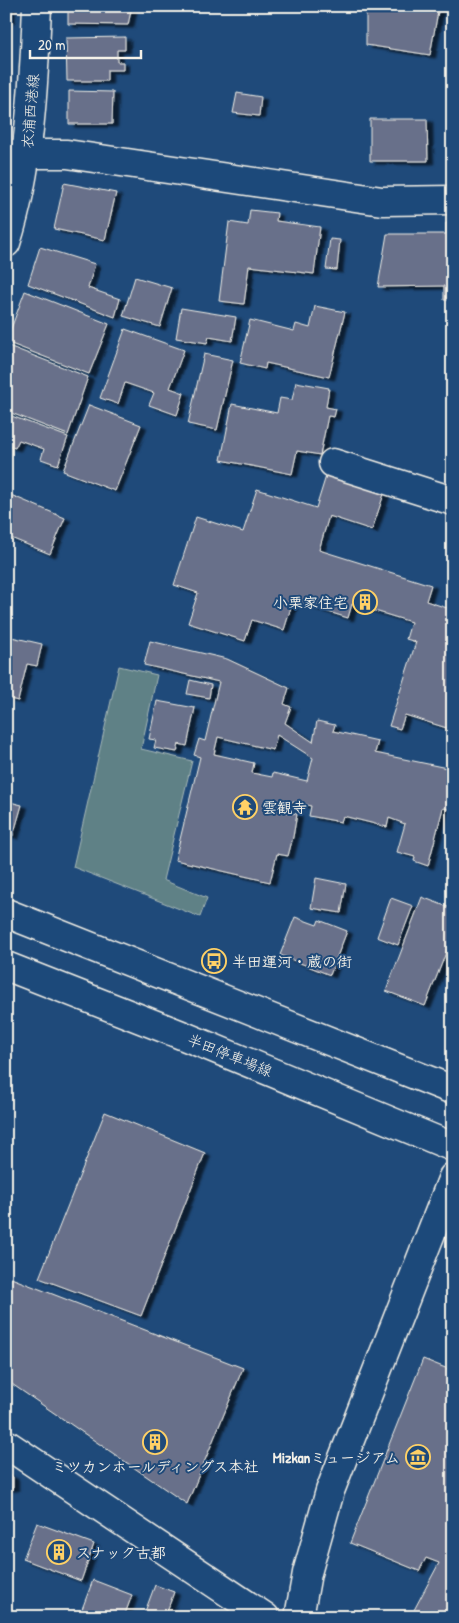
<svg xmlns="http://www.w3.org/2000/svg" width="459" height="1623" font-family="'Patrick Hand','Klee One',sans-serif">
<style>
.green{fill:#5e8186;stroke:#a9b9b7}
.building{fill:#68708a;stroke:#f4f1e8;fill-rule:evenodd;filter:url(#shadow)}
.lines{fill:none;stroke-linecap:round;stroke-linejoin:round}
.street-casing{stroke:#f4f1e8;stroke-width:31}
.secondary-casing{stroke:#f4f1e8;stroke-width:31}
.street{stroke:#1f4a7a;stroke-width:28}
.secondary{stroke:#1f4a7a;stroke-width:28}
.labels{text-anchor:middle;dominant-baseline:central;stroke-width:4;stroke-linejoin:round;paint-order:stroke}
.street-label{font-size:15px;fill:#f4f1e8;stroke:#1f4a7a}
.poi-label{font-size:15px;font-weight:bold;fill:#f4f1e8;stroke:#1f4a7a;text-anchor:start}
</style>
<defs>
<filter id="shadow"><feDropShadow dx="5.5" dy="3" stdDeviation="1" flood-color="#0009"/></filter>
</defs>
<rect width="100%" height="100%" fill="#1f4a7a"/>
<filter id="ink" filterUnits="userSpaceOnUse"><feTurbulence type="fractalNoise" baseFrequency=".02" numOctaves="2"/><feDisplacementMap in="SourceGraphic" scale="10" xChannelSelector="R" yChannelSelector="G"/><feConvolveMatrix kernelMatrix="1 2 1 2 8 2 1 2 1" color-interpolation-filters="sRGB"/></filter>
<g filter="url(#ink)">
<path class="green" d="M119,666l38,9 -16,74 51,12 -29,119 44,18 -7,19 -127,-50z"/>
<path class="building" d="M6,6h4l-1,14h-3z
M68,6h64l-4,19 -60,-1z
M366,6h73l-9,49 -64,-10z
M125,37v13h-8v12h6v8h-16v11h-40l-1,-43z
M69,91l44,1 -1,32h-43z
M237,93l24,4 -2,19 -26,-3z
M370,119h57l1,42h-58z
M64,183l52,10 -11,47 -51,-11z
M250,210l27,3 -1,8 44,6 -6,47 -65,-8 -5,38 -25,-3 10,-79 19,3z
M446,223h7v77h-9v-14l-66,1 9,-53h59z
M330,239l10,1 -3,30 -11,-1z
M40,247l55,17 -7,24 32,11 -5,18 -87,-33z
M135,277l37,11 -12,39 -37,-11z
M25,291l84,33 -20,50 -83,-32z
M315,306l30,6 -16,65 -63,-14 -1,6 -25,-6 10,-43 44,11 2,-7 14,4z
M181,308l55,9 -4,24 -23,-4 -2,6 -31,-5z
M125,329l59,21 -14,38 14,5 -7,22 -28,-10 5,-12 -29,-10 -7,21 -18,-6z
M6,345l82,32 -20,58 -62,-24z
M204,354l29,6 -16,70 -29,-6z
M296,382l33,6 -3,19 10,2 -2,8 -6,-1 -8,39 -23,-4 -5,23 -71,-14 11,-56 45,9 3,-15 12,2z
M89,405l52,20 -26,66 -52,-20z
M6,414l62,23 -10,28 -17,-6 3,-10 -25,-9 -4,8 -9,-3z
M326,476l58,18 -12,36 -43,-14 -10,34 112,35 -5,16 27,9v120l-48,-15 -5,14 -11,-3 27,-84 -10,-3 5,-17 -59,-18 -4,14 -55,-17 -9,29 -32,-10 -7,21 -57,-18 10,-30 -24,-8 22,-68 47,15 14,-43 59,19z
M6,493l59,25 -15,36 -44,-18z
M7,636l35,8 -5,22 -10,-2 -9,37 -12,-3z
M150,641l77,18 62,29 -5,16 7,3 -6,16 28,19 4,-21 18,4 -2,6 45,10 -3,12 72,15v4l6,1v37l-10,-2 -15,58 -14,-5 1,-4 -18,-5 8,-28 -16,-6 -2,9 -44,-11 -2,6 -32,-6 2,-10 -22,-5 -3,11 11,2 -4,23 -5,19 -11,-2 -7,28 -95,-22 25,-103 -6,-2 5,-16 6,2 14,-59 -75,-17zM277,735l36,23 -6,23 -34,-8 -1,4 -20,-4 2,-10 -40,-9 4,-17 55,13z
M190,680l21,5 -2,13 -22,-4z
M157,701l38,7 -8,38 -8,-2 -2,8 -23,-4 2,-8 -7,-1z
M6,801l16,4 -9,31 -7,-2z
M316,878l30,6 -5,29 -30,-5z
M422,897l31,12v26l-28,71 -39,-15z
M391,898l22,8 -15,39 -21,-8z
M295,917l22,8 2,-5 28,11 -17,44 -50,-20z
M105,1112l100,41 -64,163 -102,-38z
M6,1276l237,92 -56,136 -181,-124z
M423,1359l30,12v246h-28l-11,-7 25,-47 -13,-5 -7,13 -69,-28z
M6,1473l7,4v11h-7z
M37,1523l57,21 -13,37 -58,-22z
M93,1580l39,15 -8,22h-45z
M155,1585l19,7 -9,25h-22z"/>
<g class="lines">
<defs>
<path id="street" d="M6,154h61l315,47 71,-1
M333,463l120,38
M6,1444l259,173
M299,1617l8,-44 23,-82 123,-314"/>
<path id="secondary" d="M6,243c24,-74 28,-160 31,-237
M6,913l447,177
M6,966l173,68 274,113"/>
</defs>
<use href="#street" class="street-casing"/>
<use href="#secondary" class="secondary-casing"/>
<use href="#street" class="street"/>
<use href="#secondary" class="secondary"/>
</g>
</g>
<defs>
<symbol id="building-ring" viewBox="-11 -11 22 22"><circle r="9.5" fill="#1f4a7a" stroke="#ffd166" stroke-width="1.5"/><path d="M-4-6H4V6H1V3H-1V6H-4ZM-2.5-4.3h1.7v1.8h-1.7ZM.8-4.3h1.7v1.8H.8ZM-2.5-1h1.7V.8h-1.7ZM.8-1h1.7V.8H.8Z" fill="#ffd166"/></symbol>
<symbol id="temple-ring" viewBox="-11 -11 22 22"><circle r="9.5" fill="#1f4a7a" stroke="#ffd166" stroke-width="1.5"/><path d="M0-6L5-2H3V0L6.5 2.5H4V6H1.5V3h-3V6H-4V2.5H-6.5L-3 0V-2H-5Z" fill="#ffd166"/></symbol>
<symbol id="bus-ring" viewBox="-11 -11 22 22"><circle r="9.5" fill="#1f4a7a" stroke="#ffd166" stroke-width="1.5"/><path d="M-5-6H5V4H4V6H2V4H-2V6H-4V4H-5ZM-3.5-4V0h7V-4ZM-3.5 1.2v1.5H-2V1.2ZM2 1.2v1.5H3.5V1.2Z" fill="#ffd166"/></symbol>
<symbol id="museum-ring" viewBox="-11 -11 22 22"><circle r="9.5" fill="#1f4a7a" stroke="#ffd166" stroke-width="1.5"/><path d="M0-6L6-3V-2H-6V-3ZM-5-1h2V3h-2ZM-1-1h2V3h-2ZM3-1h2V3H3ZM-6 4H6V6H-6Z" fill="#ffd166"/></symbol>
</defs>
<g fill-rule="evenodd">
<use href="#building-ring" x="351" y="588" width="28" height="28"/>
<use href="#temple-ring" x="231" y="793" width="28" height="28"/>
<use href="#bus-ring" x="200" y="947" width="28" height="28"/>
<use href="#building-ring" x="141" y="1428" width="28" height="28"/>
<use href="#museum-ring" x="404" y="1443" width="28" height="28"/>
<use href="#building-ring" x="45" y="1538" width="28" height="28"/>
</g>
<g class="labels">
<g class="street-label">
<text transform="translate(30 111) rotate(-85)">衣浦西港線</text>
<text transform="translate(230 1055) rotate(22)">半田停車場線</text>
</g>
<g class="poi-label">
<text x="348" y="602" text-anchor="end">小栗家住宅</text>
<text x="262" y="807">雲観寺</text>
<text x="232" y="961">半田運河・蔵の街</text>
<text x="400" y="1457" text-anchor="end">Mizkanミュージアム</text>
<text x="155" y="1466" text-anchor="middle">ミツカンホールディングス本社</text>
<text x="76" y="1552">スナック古都</text>
</g>
</g>
<rect width="459" height="1623" fill="none" stroke="#1f4a7a" stroke-width="25"/>
<rect x="12" y="12" width="434" height="1598" fill="none" stroke="#f4f1e8" stroke-width="2" filter="url(#ink)"/>
<path d="M30 50v8h111v-8" fill="none" stroke="#f4f1e8" stroke-width="2.5"/>
<text x="38" y="50" font-size="15" fill="#f4f1e8" stroke="#1f4a7a" stroke-width="4" paint-order="stroke">20 m</text>
</svg>
